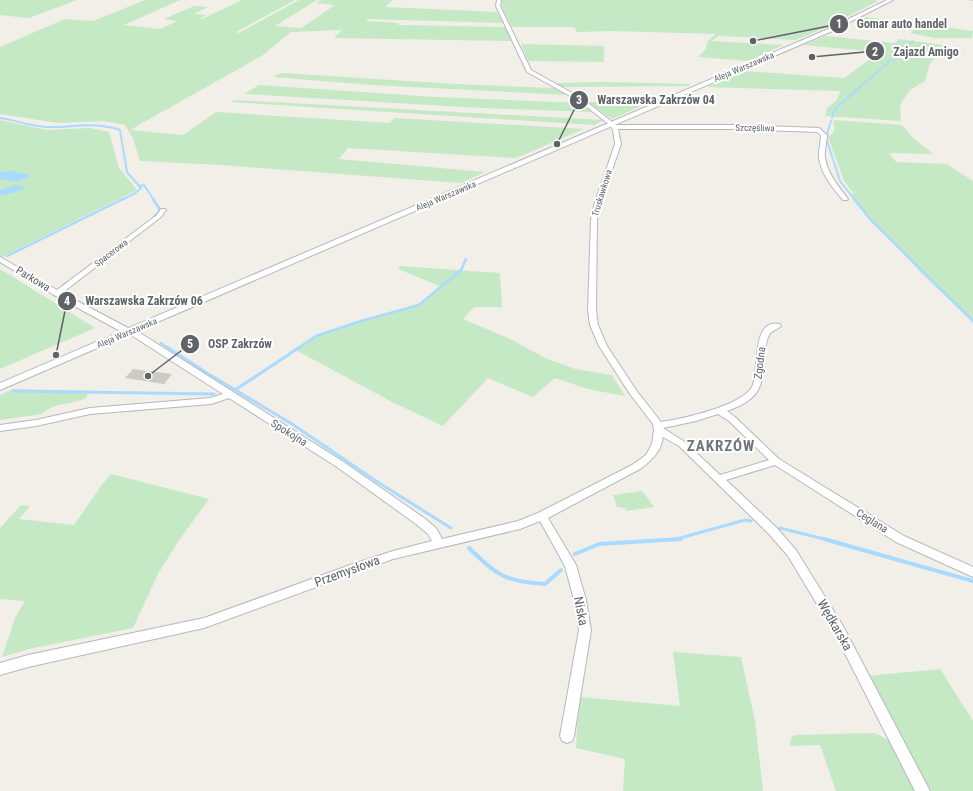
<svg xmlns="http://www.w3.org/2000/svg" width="973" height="791" font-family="'Roboto Condensed',sans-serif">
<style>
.green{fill:#c5e8c5}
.water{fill:#aadaff}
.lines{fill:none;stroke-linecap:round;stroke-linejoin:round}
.stream-far4{stroke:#aadaff;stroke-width:1.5}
.stream-far3{stroke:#aadaff;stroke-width:2}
.stream-far2{stroke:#aadaff;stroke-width:2.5}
.stream-far1{stroke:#aadaff;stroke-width:3}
.stream{stroke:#aadaff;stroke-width:4}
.building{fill:#cccac5}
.minor-casing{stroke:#b5b8bc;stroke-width:2}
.tertiary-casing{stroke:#b5b8bc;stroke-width:2}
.minor{fill:#fff;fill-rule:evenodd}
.tertiary{fill:#fff;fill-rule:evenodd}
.labels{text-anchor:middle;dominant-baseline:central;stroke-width:4;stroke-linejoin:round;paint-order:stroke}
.far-street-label{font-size:9px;fill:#5f6368;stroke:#fff}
.street-label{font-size:11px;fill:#5f6368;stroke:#fff}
.near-street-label{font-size:13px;fill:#5f6368;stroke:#fff}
.district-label{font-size:15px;font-weight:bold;letter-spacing:1px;fill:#70757a;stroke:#fff}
.leader{fill:none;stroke:#5f6368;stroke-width:1.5}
.callout-dot{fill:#5f6368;stroke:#fff;stroke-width:1.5}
.mark-label{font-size:12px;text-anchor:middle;font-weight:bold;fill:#fff}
.callout-label{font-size:12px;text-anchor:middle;font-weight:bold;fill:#5f6368;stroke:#fff;stroke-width:4;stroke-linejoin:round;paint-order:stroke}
</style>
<rect width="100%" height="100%" fill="#f1efe8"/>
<path class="green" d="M0,0h77l-48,18 -29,-3z
M145,0h35l-56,25 37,4 16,-8 -13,-2 30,-13 14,1 -14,7 13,1 -7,3 2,1 40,-19h53l-59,32 3,1 60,-33h18l-42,26 26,2 34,-23 -19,-2 5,-3h72l-8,7 112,5 7,11 -136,-4 -2,2 33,2 -1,2 107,2 8,14 -179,-3 8,-8 -51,2 -28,23 -133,75 53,5 33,-23 174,11 4,-5 190,11 -68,29 -168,-10 -9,11 146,13 -24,11 -240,-18 -81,-4 -7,-23 -8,-13 -22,-4 -45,2 -58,-9v-67l65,-28 28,2z
M502,0h373l3,1 -55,28 -28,11 -76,-4 -8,5 72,4 -34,16 -51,-4 8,-8 1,-7 9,-8 -102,-3 -38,1 -1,-5h-63l-11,-22z
M866,17l107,14 -1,7h-37l-25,-5 5,-4 -56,-9z
M826,36l69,7 4,-4 45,6 -14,18 -5,18 -15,9 -10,15 1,16 -76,-5 2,-8 9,-7 5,-10 -134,-4 37,-16 100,7 36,-26 -77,-7z
M521,44l83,2v16l-76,-1z
M281,73l175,11 97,4 16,7 -197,-10 -99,-8z
M602,82l89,2 -4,2 -125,1 -8,-4z
M259,85l176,12 145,6 13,9 -112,-4 -237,-14z
M235,100l369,20 -10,5 -363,-23z
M588,102h62l-38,17z
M0,120l46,10 44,-2 19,4 10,36 18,22 -137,68z
M834,120l68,5 11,13 20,16 -44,-1 7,9 51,2 26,17v141l-51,-48 -72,-79 4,-1 -10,-13 -16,-44 5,-4 2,-5 -2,-4z
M400,266l100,7 2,34h-28l-11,12 47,20 35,19 30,11 37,6 13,21 -37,-7 -33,-11 -22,19 -45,-19 -45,48 -51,-24 -98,-53 18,-11 48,-18 53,-12 17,-11 12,-10 -44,-18z
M0,269l95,59 -95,41z
M13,389l76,2 -3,7c-14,7 -33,4 -44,16l-42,6v-25z
M111,474l98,25 -27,37 -23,36 -26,56 -104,21 -27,8 13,-39 10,-17 -25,-2v-71l21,-23 9,1 -11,13 55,6 27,-39z
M642,491l12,16 -28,4 -1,-3 -8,-1 -4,-12z
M673,652l68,5 14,64 8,70h-140l2,-32 -49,-11 3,-51 101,9z
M940,669l33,52v70h-46l-60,-115z
M875,733l15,8 28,50h-82l-16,-46 -30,1 1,-8 4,-3z"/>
<path class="water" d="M13,171l16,4 -1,3 -12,4 -16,-3v-7z
M16,185l6,1 3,2 -6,3 -19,5v-6z"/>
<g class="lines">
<path class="stream-far4" d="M970,0h3
M860,87l53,-46"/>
<path class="stream-far3" d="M0,118c15,2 30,8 46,9 25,1 49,-6 74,3l7,42 12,14
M832,118l3,-9 26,-23
M831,121l-5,17 14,43 15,19
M121,200l13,-6 7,-6 -2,-2 5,-1 10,15"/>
<path class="stream-far2" d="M153,199l6,9v4l-5,5
M854,199l16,20 103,102
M7,256l116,-57
M62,286l6,-4
M161,343l7,5
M298,348l18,-12 45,-15 58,-16 42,-35 5,-11"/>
<path class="stream-far1" d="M167,347l40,26 85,51 84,57 75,47
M235,390l65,-43
M13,391l201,3
M780,528l48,12
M673,540l72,-20 6,1"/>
<path class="stream" d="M824,539l149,42
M469,548c27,27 37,34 76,36l16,-14
M575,554l24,-10 82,-5"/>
</g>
<path class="building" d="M133,369l39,5 -8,10 -39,-6z"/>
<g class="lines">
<defs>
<path id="minor" d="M497,0h4l-1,6 31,64 52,29 33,26h122l81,3 8,7c0,7 -3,15 -2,22 2,16 14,30 23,42l-1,1h-4c-10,-12 -22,-26 -24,-42 -1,-7 2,-15 2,-23l-4,-3 -79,-3h-120l3,15 -21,61 -3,15 -1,90 2,15 9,21 29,44 25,32c21,-3 80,-16 91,-35 8,-14 -2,-70 28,-63l1,2c-4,4 -9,4 -12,9 -3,6 -4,14 -4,21 -3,33 -5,43 -38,55l8,6 44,42 125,77 69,31v10l-77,-35 -121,-77 -49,15 51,48 19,22 47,76 87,165h-15l-80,-157 -47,-78 -19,-22 -90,-88 -16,-9c-2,15 -12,24 -23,32l-92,49 28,47 10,35 5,30 -17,106 -2,5 -5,2 -5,-2 -2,-5 19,-106 -5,-30 -9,-34 -25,-45 -20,8 -127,30 -189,69 -176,39 -28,8v-12l28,-8 176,-37 149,-54 40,-13 39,-10 -4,-7 -12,-10 -79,-57 -108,-69 -18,6 -121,10 -54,12 -36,5v-6l36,-5 54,-12 120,-10 13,-4 -92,-59 -9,-3 -68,-37 -54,-33v-5l57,33 100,-75 4,-6h4l1,1 -5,7 -99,76 66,35 9,3 208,132 79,55 12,10 6,11 76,-18 20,-8 94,-48 14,-10 6,-11 2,-14 -1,-6 -23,-30 -31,-48 -9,-21 -2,-15 3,-90 3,-15 21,-61 -2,-14 -3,-5 -31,-24 -52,-29 -31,-66zM718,414l11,7 40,39 -49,15 -35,-33 -22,-14 33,-7z"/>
<path id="tertiary" d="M887,0h6l-63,32 -830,358v-7l826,-353z"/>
</defs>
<use href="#minor" class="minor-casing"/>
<use href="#tertiary" class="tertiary-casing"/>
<use href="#minor" class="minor"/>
<use href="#tertiary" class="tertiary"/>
</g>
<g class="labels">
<g class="far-street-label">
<text transform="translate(744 67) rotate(-23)">Aleja Warszawska</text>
<text transform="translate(755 128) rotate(1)">Szczęśliwa</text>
<text transform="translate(602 193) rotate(-73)">Truskawkowa</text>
<text transform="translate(446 196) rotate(-23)">Aleja Warszawska</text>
<text transform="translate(111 253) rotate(-37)">Spacerowa</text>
<text transform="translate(127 333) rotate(-23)">Aleja Warszawska</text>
</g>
<g class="street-label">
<text transform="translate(33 279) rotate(31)">Parkowa</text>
<text transform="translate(760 363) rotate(-83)">Zgodna</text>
<text transform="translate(289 433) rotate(32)">Spokojna</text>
<text transform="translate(872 521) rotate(32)">Ceglana</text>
</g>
<g class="near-street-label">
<text transform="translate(347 571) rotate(-20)">Przemysłowa</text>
<text transform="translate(581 611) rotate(79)">Niska</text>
<text transform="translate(835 625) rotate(60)">Wędkarska</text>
</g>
<g class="district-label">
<text x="721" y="446">ZAKRZÓW</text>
</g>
</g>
<path class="leader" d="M753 41L839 24M812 57L875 51M557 144L579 100M56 355L67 301M148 376L190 344"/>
<g class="callout-dot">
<circle cx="753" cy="41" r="4"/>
<circle cx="812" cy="57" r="4"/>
<circle cx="557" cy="144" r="4"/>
<circle cx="56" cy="355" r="4"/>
<circle cx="148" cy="376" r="4"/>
<circle cx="839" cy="24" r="10"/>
<circle cx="875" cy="51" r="10"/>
<circle cx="579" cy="100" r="10"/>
<circle cx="67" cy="301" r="10"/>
<circle cx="190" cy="344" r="10"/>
</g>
<g class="mark-label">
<text x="839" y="28">1</text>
<text x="875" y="56">2</text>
<text x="579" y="104">3</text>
<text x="67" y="305">4</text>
<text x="190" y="348">5</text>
</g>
<g class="callout-label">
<text x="902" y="28">Gomar auto handel</text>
<text x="926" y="56">Zajazd Amigo</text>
<text x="656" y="104">Warszawska Zakrzów 04</text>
<text x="144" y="305">Warszawska Zakrzów 06</text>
<text x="240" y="348">OSP Zakrzów</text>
</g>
</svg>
